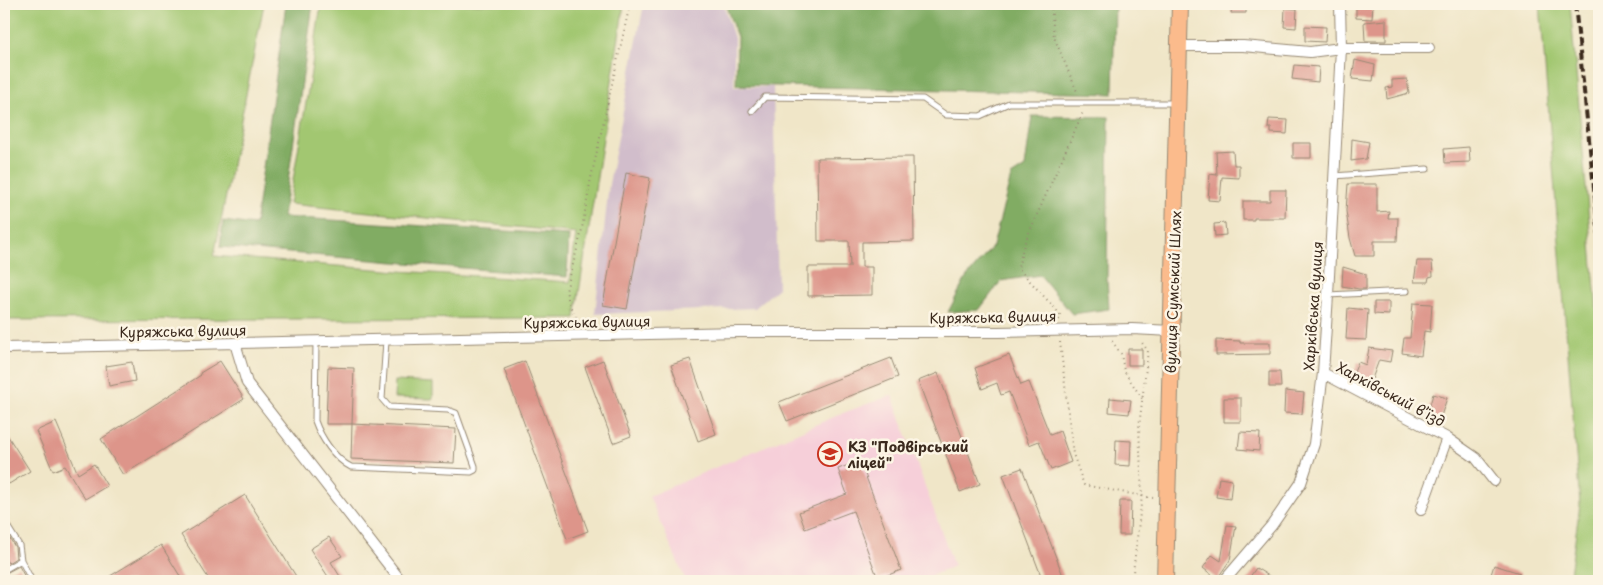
<svg xmlns="http://www.w3.org/2000/svg" width="1603" height="585" font-family="'Playpen Sans',sans-serif">
<style>
.built{fill:#f6cfd9}
.industrial{fill:#d1bdcb}
.green{fill:#a2c771;stroke:#6e7848}
.forest{fill:#81ac63;stroke:#5e6b40}
.building{fill:#dd958a}
.lines{fill:none;stroke-linecap:round;stroke-linejoin:round}
.lane-casing{stroke:#968873;stroke-width:7}
.street-casing{stroke:#968873;stroke-width:12}
.primary-casing{stroke:#968873;stroke-width:18}
.path{stroke:#968873;stroke-width:2;stroke-dasharray:1 4;stroke-linecap:butt}
.lane{stroke:#fff;stroke-width:5}
.street{stroke:#fff;stroke-width:10}
.primary{stroke:#fbbb8c;stroke-width:16}
.rail{stroke:#3b2a1e;stroke-width:4;stroke-dasharray:8 4;stroke-linecap:butt}
.labels{text-anchor:middle;dominant-baseline:central;stroke-width:5;stroke-linejoin:round;paint-order:stroke}
.street-label{font-size:14px;fill:#3b2a1e;stroke:#fcf5e5}
.poi-label{font-size:14px;font-weight:bold;fill:#3b2a1e;stroke:#fcf5e5;text-anchor:start}
</style>
<rect width="100%" height="100%" fill="#fcf5e5"/>
<filter id="ink" filterUnits="userSpaceOnUse"><feTurbulence type="fractalNoise" baseFrequency=".02" numOctaves="2"/><feDisplacementMap in="SourceGraphic" scale="10" xChannelSelector="R" yChannelSelector="G"/><feConvolveMatrix kernelMatrix="1 2 1 2 8 2 1 2 1" color-interpolation-filters="sRGB"/></filter>
<filter id="wash" filterUnits="userSpaceOnUse"><feTurbulence type="fractalNoise" baseFrequency=".0096" numOctaves="4" result="noise"/><feDisplacementMap in="SourceGraphic" scale="20" xChannelSelector="R" yChannelSelector="G"/><feGaussianBlur stdDeviation="1.12" result="paint"/><feColorMatrix in="noise" values="0 0 0 0 0 0 0 0 0 0 0 0 0 0 0 0 0 1.4 0 .05"/><feComposite in="paint" operator="in"/></filter>
<g filter="url(#wash)">
<rect width="100%" height="100%" fill="#f0e6c8"/>
<path class="built" d="M892,395l62,171 -35,15h-233l-37,-85 194,-83z"/>
<path class="industrial" d="M644,4h79l11,34v49h39l5,201 -23,20 -160,6 14,-130z"/>
<path class="green" d="M4,4h260l-50,252 185,15 171,11 6,-49 -287,-29 20,-119 12,-81h303l-49,314 -571,2z
M1540,4h30l29,331v246h-30l11,-76z
M395,381l38,2v16l-39,-1z"/>
<path class="forest" d="M286,4h27l-30,213 286,18 -2,42 -347,-30 3,-26 32,4z
M725,4h390l-2,90 -377,-9 1,-48z
M1032,116l77,1 -2,162 2,30 -37,5 -32,-39 -39,6 -22,29 -31,2 18,-34 27,-32 18,-70 14,-9z"/>
<g id="blocks">
<path class="building" d="M1232,4h14v9h-15z
M1356,4h17l-1,15 -16,-1z
M1285,8l12,1 -1,19 -12,-1z
M1386,20v21h-21l-1,-19z
M1305,26l21,1 -1,15 -20,-1z
M1355,60l20,5 -2,16 -21,-2z
M1294,65l25,2 -1,15 -26,-3z
M1407,79l2,14 -22,6 -1,-11 6,-1v-7z
M1269,119l19,1 -1,14 -16,-1v-5h-3z
M1352,139l17,3 -3,17 -15,2z
M1293,143h18v15h-18z
M1469,147l1,15 -25,1 -1,-14z
M1233,151l1,14h5v13l-17,-1 -2,24 -12,-1 2,-26 7,1 -1,-23z
M913,157l1,84 -52,1v25h10v28l-64,1v-29h42l-1,-26h-31l-1,-83z
M626,173l24,5 -23,131 -24,-4z
M1348,184h29v28l12,-1 -1,7h10l-1,23h-23v15h-19l-5,-18 -4,-27z
M1270,190h16l-1,28h-31v2h-11v-19h27z
M1225,223l1,12 -11,1 -1,-12z
M1417,261h15l1,15 -4,1 -1,5h-14z
M1343,267l23,7v15h-7l-17,-3z
M1374,302h15v13l-15,-1z
M1413,303l19,1 -2,28 -6,-1 -3,25 -19,-3 2,-15h6z
M1348,308l20,2 -2,30 -20,-1z
M1216,340l24,1v2h30v11l-54,1z
M1369,348l23,3 -2,11 -11,-2 -10,27 -18,-7 7,-18 8,3z
M1128,349h14v16h-14z
M1009,355l12,30 8,-3 21,53 10,-4 11,31 -20,8 -12,-29 -10,4 -20,-53 -8,3 -4,-12 -15,6 -7,-21z
M891,358l7,19 -111,44 -8,-19z
M690,359l26,75 -18,7 -27,-76z
M603,360l28,76 -18,7 -28,-76z
M220,361l24,38 -121,76 -22,-36 100,-64 -1,-2z
M525,361l63,170 -21,8 -63,-170z
M132,362l3,19 -26,5 -3,-20z
M328,367l26,1 -2,56h-26z
M1269,372h11l1,15h-12z
M938,373l42,111 -20,8 -42,-111z
M1285,391l19,2 -2,21 -18,-1z
M1433,394l14,4 -7,21 -13,-4z
M1110,398l21,2 -2,14 -20,-2z
M1224,398h17v24h-17z
M56,422l22,52 16,-10 13,22 -22,13 -20,-33 -12,5 -17,-40z
M352,424l104,5 -2,34 -103,-4z
M4,430l26,41 -21,13 -5,-8z
M1240,432l20,1 -1,18 -21,-2z
M1116,440l15,1 -1,25 -15,-1z
M860,461l41,109 -23,9 -25,-68 -48,18 -6,-17 48,-18 -9,-25z
M1022,468l43,113h-22l-40,-106z
M1219,478l13,2 -2,19 -14,-2z
M245,495l54,86h-89l-29,-46z
M1120,501h11l-1,34h-11z
M1227,525l9,1 -6,34 -13,19 -14,-11 9,-13 9,6z
M4,529l11,18 1,11 -8,5 -4,-6z
M329,537l13,19 -11,6 12,19h-12l-21,-32z
M161,545l22,36h-81z
M1494,565l26,8 -2,8h-29z
M19,566l8,15h-23v-7z
M1256,568l21,13h-30z"/>
</g>
</g>
<g filter="url(#ink)">
<use href="#blocks" fill-opacity="0" stroke="#968873" stroke-width="1"/>
<g class="lines">
<defs>
<path id="lane" d="M752,111l13,-14 158,2 23,16 34,1 29,-13h166
M1334,176l93,-7
M1328,295l79,-4
M316,342l-1,79c6,17 20,38 36,46l120,5 4,-2v-4l-19,-53 -8,-3 -59,-3 -7,-8 4,-58
M4,521l15,24 2,15 11,21
M4,570l17,-10"/>
<path id="street" d="M1180,46h63l67,6 31,-4h88
M235,343l12,40 154,198
M4,348l735,-16h259l134,-3 40,2
M1323,373l124,65
M1421,510l26,-72 29,20 18,23
M1224,581l48,-56 29,-42 13,-39 9,-71 5,-78 13,-247 -1,-44"/>
<path id="primary" d="M1165,581l15,-577"/>
</defs>
<use href="#lane" class="lane-casing"/>
<use href="#street" class="street-casing"/>
<use href="#primary" class="primary-casing"/>
<path class="path" d="M1051,4l3,33 24,57
M1059,320l1,-6 -42,-46 6,-24 59,-132
M581,326l-11,-20 -4,-15 15,-57 10,-56 39,-174
M1112,341l9,13 3,17 19,29
M1060,342l13,112 11,31 69,13
M1132,581l10,-85 -3,-69 9,-76 -8,-11"/>
<use href="#lane" class="lane"/>
<use href="#street" class="street"/>
<use href="#primary" class="primary"/>
<path class="rail" d="M1575,4l24,232"/>
</g>
</g>
<defs>
<symbol id="school-ring" viewBox="-11 -11 22 22"><circle r="9.5" fill="#fcf5e5" stroke="#c8321e" stroke-width="1.5"/><path d="M0-5L7-2L0 1L-7-2ZM-4 1L0 2.5L4 1V4Q0 6-4 4Z" fill="#c8321e"/></symbol>
</defs>
<g fill-rule="evenodd">
<use href="#school-ring" x="816" y="440" width="28" height="28"/>
</g>
<g class="labels">
<g class="street-label">
<text transform="translate(1173 292) rotate(-88)">вулиця Сумський Шлях</text>
<text transform="translate(1313 306) rotate(-86)">Харківська вулиця</text>
<text transform="translate(993 317) rotate(-1)">Куряжська вулиця</text>
<text transform="translate(587 322) rotate(-1)">Куряжська вулиця</text>
<text transform="translate(183 331) rotate(-1)">Куряжська вулиця</text>
<text transform="translate(1391 394) rotate(28)">Харківський в’їзд</text>
</g>
<g class="poi-label">
<text x="848" y="446">КЗ "Подвірський<tspan x="848" dy="16">ліцей"</tspan></text>
</g>
</g>
<rect width="1603" height="585" fill="none" stroke="#fcf5e5" stroke-width="20"/>
</svg>
